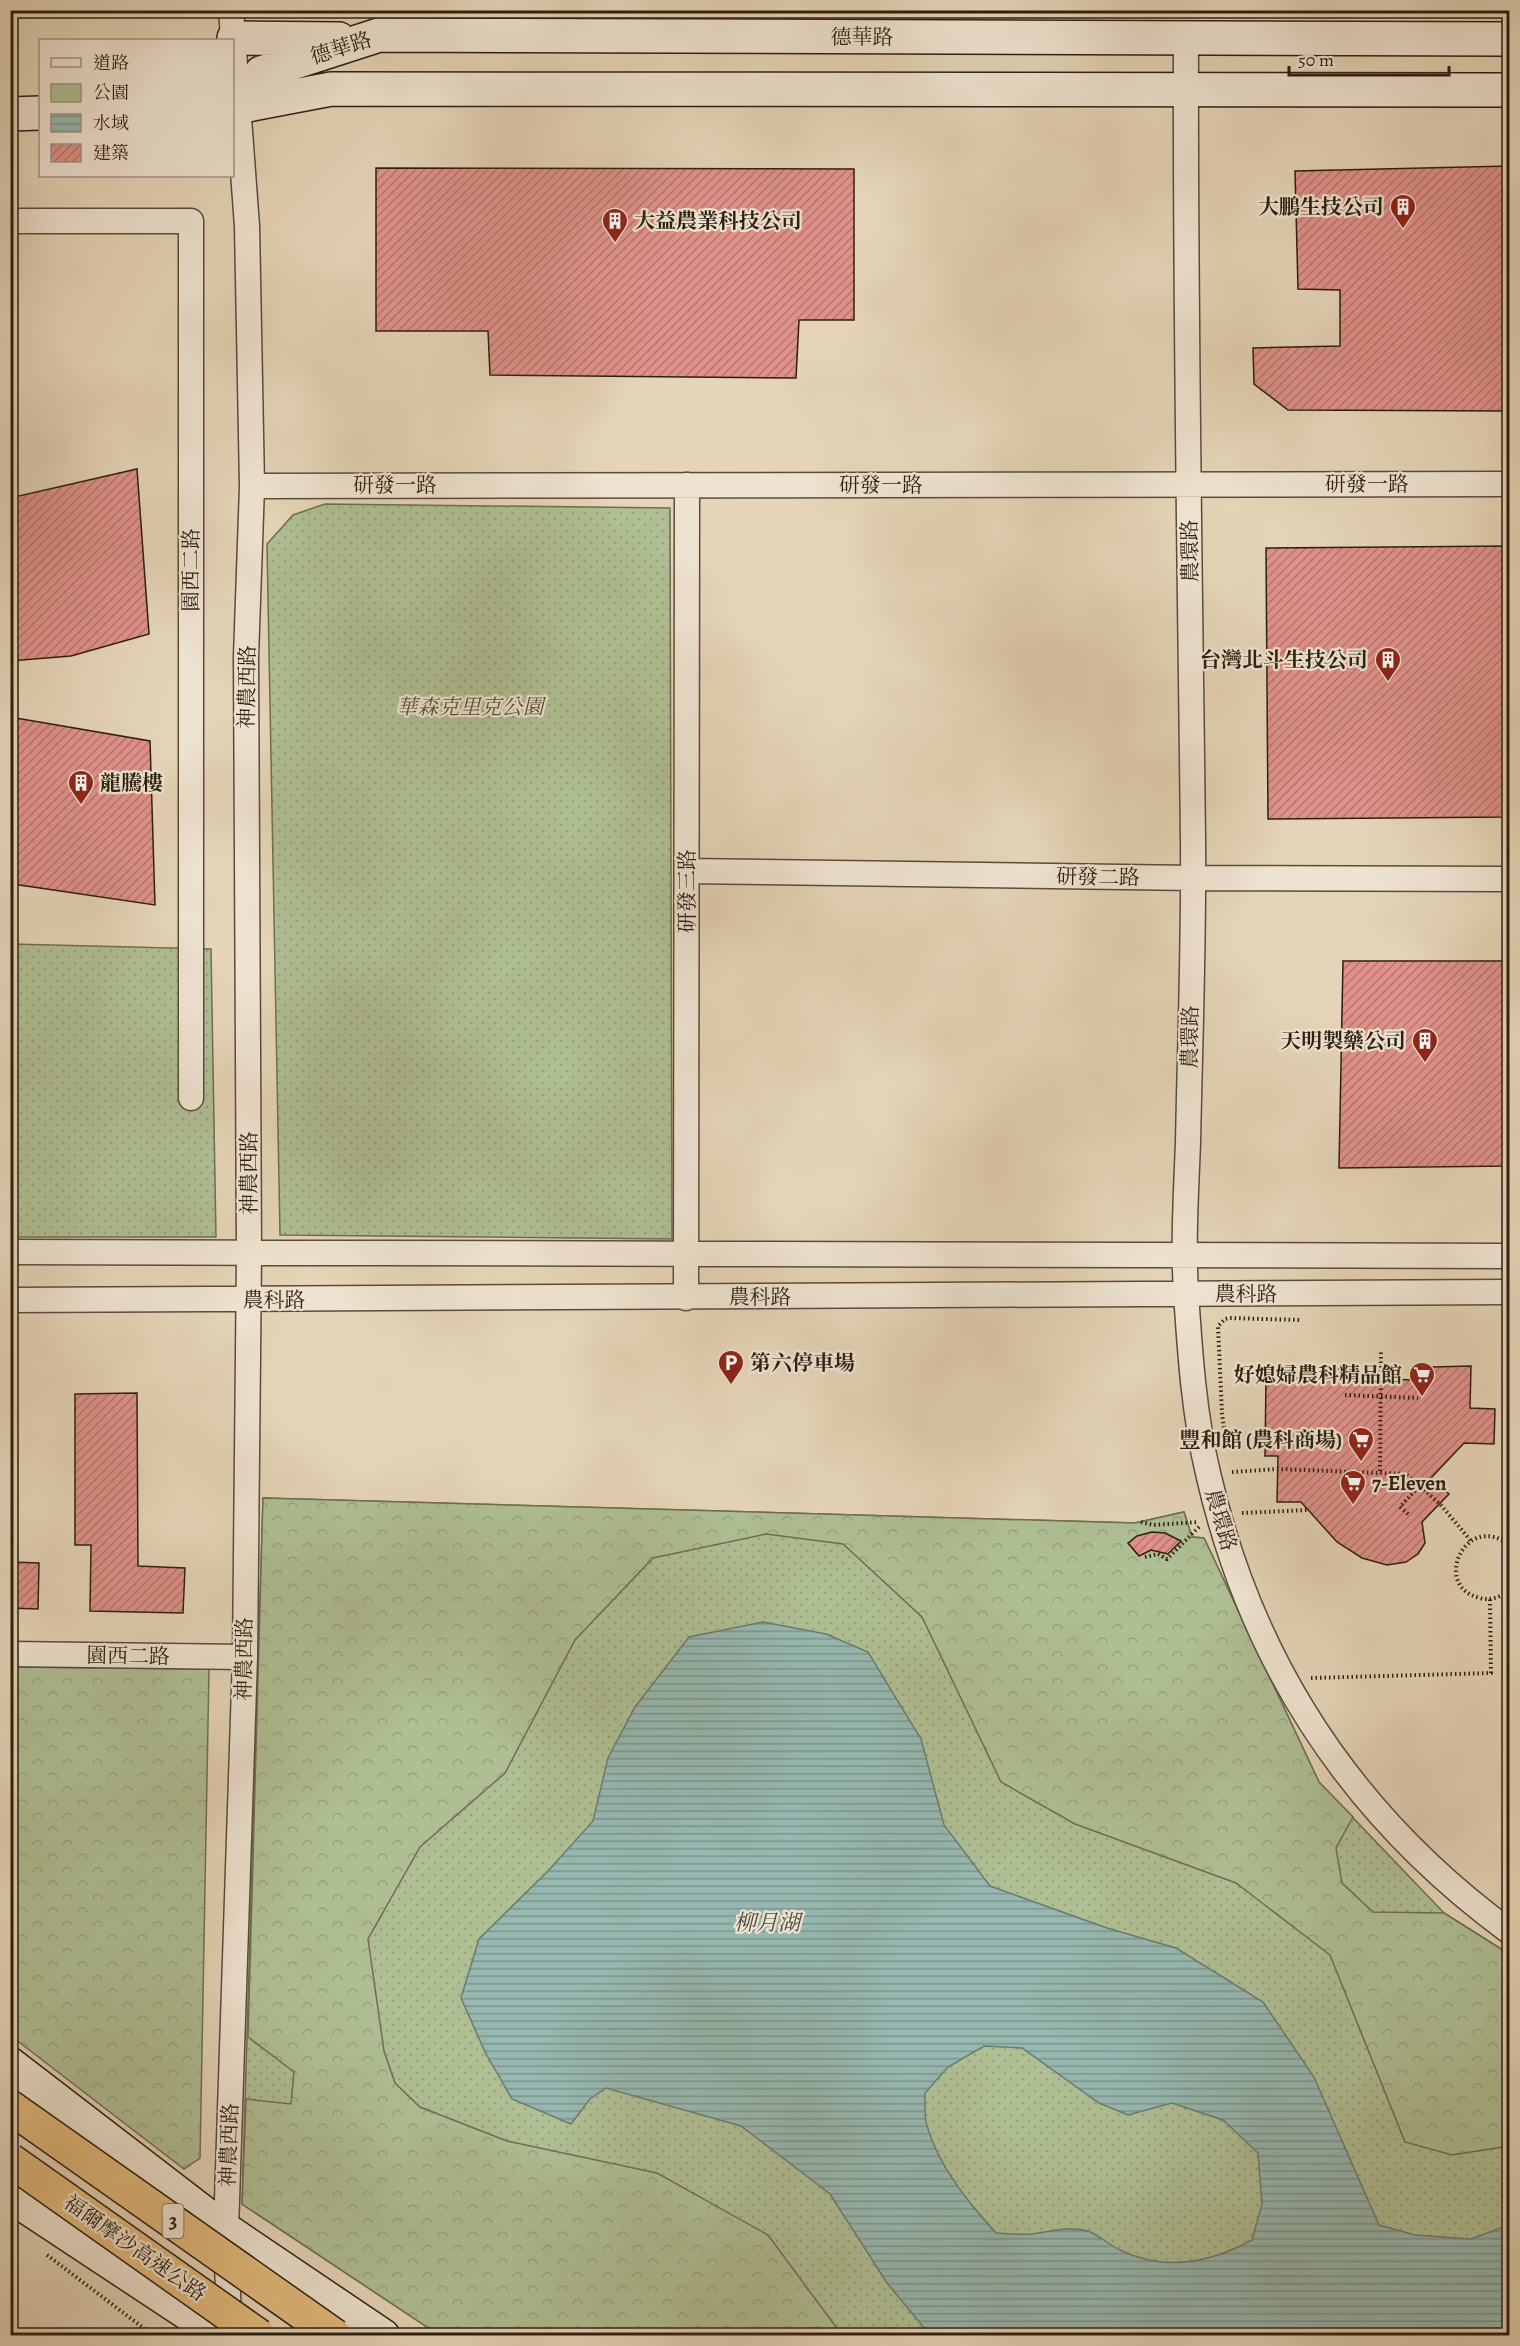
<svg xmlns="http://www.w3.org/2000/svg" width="1520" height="2346" font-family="Alegreya,'Noto Serif TC',serif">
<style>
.green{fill:url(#green-dots);stroke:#6e6e52;stroke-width:1.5}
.forest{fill:url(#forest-crowns);stroke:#6e6e52;stroke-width:1.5}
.water{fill:url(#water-rules);stroke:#6c7b70;stroke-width:1.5;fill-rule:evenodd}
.building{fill:url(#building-hatch);stroke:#2c1f10;stroke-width:1.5}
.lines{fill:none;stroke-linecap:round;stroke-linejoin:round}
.street-casing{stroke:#5a4c3a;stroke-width:27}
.secondary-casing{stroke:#2c1f10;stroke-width:36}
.path{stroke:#2c1f10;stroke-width:4;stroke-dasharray:1.5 3;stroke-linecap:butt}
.street{stroke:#eee3d0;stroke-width:24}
.secondary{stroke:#eee3d0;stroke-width:33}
.highway-bridge-casing{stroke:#2c1f10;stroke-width:36;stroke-linecap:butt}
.highway-bridge{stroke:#e2ba7c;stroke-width:33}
.labels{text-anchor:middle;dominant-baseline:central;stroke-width:4.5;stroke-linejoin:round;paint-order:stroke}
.shield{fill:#eee3d0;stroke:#665a4a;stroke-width:1.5}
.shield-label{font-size:20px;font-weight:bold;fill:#2c1f10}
.street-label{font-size:21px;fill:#2c1f10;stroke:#eee3d0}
.poi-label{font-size:21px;font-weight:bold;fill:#2c1f10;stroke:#eee3d0;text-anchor:end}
.park-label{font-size:21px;font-style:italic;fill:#534f37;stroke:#eee3d0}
.water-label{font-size:22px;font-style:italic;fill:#4c4d40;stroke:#eee3d0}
</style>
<defs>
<pattern id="green-dots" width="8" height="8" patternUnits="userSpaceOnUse" patternTransform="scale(1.5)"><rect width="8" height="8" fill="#afbe93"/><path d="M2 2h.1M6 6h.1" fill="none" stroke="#97a37e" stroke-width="1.8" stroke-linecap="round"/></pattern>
<pattern id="forest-crowns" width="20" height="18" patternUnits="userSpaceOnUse" patternTransform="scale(1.5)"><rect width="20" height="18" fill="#afbe93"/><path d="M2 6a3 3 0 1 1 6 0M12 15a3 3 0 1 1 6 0" fill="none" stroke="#97a37e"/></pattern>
<pattern id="water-rules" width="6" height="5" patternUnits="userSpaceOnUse" patternTransform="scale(1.5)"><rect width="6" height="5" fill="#96b8b0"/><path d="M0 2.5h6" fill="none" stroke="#7b958e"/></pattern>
<pattern id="building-hatch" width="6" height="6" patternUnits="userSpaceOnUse" patternTransform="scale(1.5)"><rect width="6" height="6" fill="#e0918a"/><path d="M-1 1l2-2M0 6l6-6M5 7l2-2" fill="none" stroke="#b6766f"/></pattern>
</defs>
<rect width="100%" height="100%" fill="#e5d4b7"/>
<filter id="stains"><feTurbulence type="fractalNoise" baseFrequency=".00333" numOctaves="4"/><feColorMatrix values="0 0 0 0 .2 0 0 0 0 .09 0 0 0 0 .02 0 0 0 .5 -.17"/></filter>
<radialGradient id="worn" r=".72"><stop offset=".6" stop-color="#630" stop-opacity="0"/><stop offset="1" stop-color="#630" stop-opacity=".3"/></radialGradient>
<path class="green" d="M325,504l345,4 2,731 -392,-4 -13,-691 26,-29z
M11,944l200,5 5,288h-205z
M263,1498l872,25 49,-11 8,25 12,1 115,244 125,131 65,41v381h-1070l-197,-131z"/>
<path class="forest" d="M263,1498l872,25 49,-11 8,25 12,1 115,244 34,35 -17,31 6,35 31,29 71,1 65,41v192l-57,9 -47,-13 -75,-187 -94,-72 -161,-59 -74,-42 -79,-165 -79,-73 -77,-10 -113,24 -78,82 -70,133 -85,74 -52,92 16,112 11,32 25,24 87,34 150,32 111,62 74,100h-403l-197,-131 4,-105 45,5 3,-32 -46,-35z
M11,1667l198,2 -9,489 -16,11 -173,-133z"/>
<path class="water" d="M763,1622l63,12 42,18 53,87 23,86 46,61 117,42 69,20 87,54 51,75 65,148 36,10 56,4 38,-14v110h-579l-43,-52 -57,-89 -89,-68 -135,-38 -16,11 -19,25 -59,-25 -27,-47 -24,-54 18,-59 70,-69 44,-49 15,-63 27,-51 54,-70zM984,2046l38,2 77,55 29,12 44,-12 51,17 35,33 4,51 -10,36c-42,23 -87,32 -132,10 -11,-5 -21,-15 -32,-19 -18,-5 -38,0 -55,3 -12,1 -25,0 -37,-1 -28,-31 -57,-66 -69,-107 -3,-10 -2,-23 -2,-33l23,-26z"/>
<path class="building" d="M1509,166v245l-221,-1 -34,-26 -1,-36 87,-2v-56l-42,-1 -3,-118z
M376,168l478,1v151h-55l-3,58 -306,-3 -2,-44h-112z
M137,469l12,165 -78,22 -61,5v-163z
M1509,546v271l-241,2 -2,-271z
M10,717l140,24 5,164 -142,-21z
M1343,961h166v205l-170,2z
M1333,1366l21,12 61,2 17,-13 39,-1 -1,42 25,1 -1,35 -30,-1 -33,35 18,16 -27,28 3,21 -7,11 -12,8 -19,3 -25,-7 -25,-16 -36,-40h-24l1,-46h-13l1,-78h55z
M137,1393l1,173 47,2 -2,45 -93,-2 1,-66h-16v-151z
M1152,1532l13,1 16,8 -13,13 -17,-4 -12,6 -11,-13 9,-7z
M10,1562l29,1 -1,46 -28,-1z"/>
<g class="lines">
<defs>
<path id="street" d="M1186,38c-1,268 4,536 7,803 1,101 -3,201 -5,302 -2,50 -5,100 -2,150 4,60 8,122 22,180 43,190 145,344 302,459
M10,221h181v877
M252,486l1258,-2
M687,871l506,7 317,1
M10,1252l1500,4
M686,1298l1,-813
M10,1300l1500,-8
M10,1654l235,3
M229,2326l-3,-96 19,-573 4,-404 -3,-596 6,-171 -5,-260 -16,-216"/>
<path id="secondary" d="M234,38l105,1
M232,108l99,-19 1179,1
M238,108l23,-35 118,-38 1131,4
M10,114l30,-1
M10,2064l216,166 157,106
M10,2196l212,140"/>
</defs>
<use href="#street" class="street-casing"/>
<use href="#secondary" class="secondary-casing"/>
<path class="path" d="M1345,1395l73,3
M1226,1441l-4,-27 -4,-88 7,-7 5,-1 70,2
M1380,1471l1,-120
M1232,1472l46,-3 128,5 34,30 31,37
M1242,1513l65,-3
M1408,1514l-8,-7 20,-22
M1141,1522l12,3 46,-3
M1510,1546c-43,-37 -80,41 -30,52 10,3 21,-1 30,-8
M1145,1557l13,-3 9,5 33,-33
M1311,1678l180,-5 -1,-74
M47,2255l107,81"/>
<use href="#street" class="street"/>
<use href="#secondary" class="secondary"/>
<defs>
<path id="highway-bridge" d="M10,2107l325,229
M10,2160l249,176"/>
</defs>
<use href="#highway-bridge" class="highway-bridge-casing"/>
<use href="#highway-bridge" class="highway-bridge"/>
</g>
<defs>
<symbol id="building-pin" viewBox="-11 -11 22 30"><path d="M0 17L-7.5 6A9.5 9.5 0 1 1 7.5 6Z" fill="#8f2418" stroke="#eee3d0"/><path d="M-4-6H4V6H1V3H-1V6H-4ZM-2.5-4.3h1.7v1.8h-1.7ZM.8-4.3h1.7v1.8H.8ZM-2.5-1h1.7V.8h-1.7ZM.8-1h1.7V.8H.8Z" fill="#fff"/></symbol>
<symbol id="parking-pin" viewBox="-11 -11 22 30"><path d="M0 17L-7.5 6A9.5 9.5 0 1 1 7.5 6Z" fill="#8f2418" stroke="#eee3d0"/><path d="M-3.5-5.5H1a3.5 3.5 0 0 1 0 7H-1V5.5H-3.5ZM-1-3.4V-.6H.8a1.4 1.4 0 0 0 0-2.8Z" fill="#fff"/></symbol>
<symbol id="supermarket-pin" viewBox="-11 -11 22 30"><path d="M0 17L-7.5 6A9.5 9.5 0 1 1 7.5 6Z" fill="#8f2418" stroke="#eee3d0"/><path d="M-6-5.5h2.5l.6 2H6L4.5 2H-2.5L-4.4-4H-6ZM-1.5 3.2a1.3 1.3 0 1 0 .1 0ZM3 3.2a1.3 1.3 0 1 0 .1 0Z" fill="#fff"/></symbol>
</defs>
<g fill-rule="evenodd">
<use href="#building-pin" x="1388" y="192" width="30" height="40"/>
<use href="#building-pin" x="600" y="206" width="30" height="40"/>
<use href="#building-pin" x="1373" y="645" width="30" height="40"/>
<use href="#building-pin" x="66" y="768" width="30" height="40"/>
<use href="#building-pin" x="1410" y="1026" width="30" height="40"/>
<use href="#parking-pin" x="716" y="1348" width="30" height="40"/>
<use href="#supermarket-pin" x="1407" y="1360" width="30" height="40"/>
<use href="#supermarket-pin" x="1346" y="1425" width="30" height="40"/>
<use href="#supermarket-pin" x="1338" y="1468" width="30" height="40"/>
</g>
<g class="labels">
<rect class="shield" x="162.5" y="2204" width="21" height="34" rx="4.5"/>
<g class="shield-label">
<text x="173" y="2221">3</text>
</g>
<g class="street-label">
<text x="862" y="37">德華路</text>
<text transform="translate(341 48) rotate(-17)">德華路</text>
<text x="1367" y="484">研發一路</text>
<text x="395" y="485">研發一路</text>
<text x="881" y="485">研發一路</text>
<text transform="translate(1190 551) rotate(-91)">農環路</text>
<text transform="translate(191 570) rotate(-90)">園西二路</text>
<text transform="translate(247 687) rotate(-89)">神農西路</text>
<text transform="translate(1098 877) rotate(1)">研發二路</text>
<text transform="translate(687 891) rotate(-90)">研發三路</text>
<text transform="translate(1190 1037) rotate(-89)">農環路</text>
<text transform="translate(249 1173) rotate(-90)">神農西路</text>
<text x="1246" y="1294">農科路</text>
<text x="760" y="1297">農科路</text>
<text x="274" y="1300">農科路</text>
<text transform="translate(1221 1520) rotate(74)">農環路</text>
<text transform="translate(128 1656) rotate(1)">園西二路</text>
<text transform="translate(244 1659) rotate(-89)">神農西路</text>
<text transform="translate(229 2145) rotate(-88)">神農西路</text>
<text transform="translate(135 2248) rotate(35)">福爾摩沙高速公路</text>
</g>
<g class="poi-label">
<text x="1384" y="207">大鵬生技公司</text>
<text x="634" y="221" text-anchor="start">大益農業科技公司</text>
<text x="1368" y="660">台灣北斗生技公司</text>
<text x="100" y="783" text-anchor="start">龍騰樓</text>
<text x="1406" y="1041">天明製藥公司</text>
<text x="750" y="1363" text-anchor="start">第六停車場</text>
<text x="1402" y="1375">好媳婦農科精品館</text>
<text x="1342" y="1440">豐和館 (農科商場)</text>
<text x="1372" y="1483" text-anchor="start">7-Eleven</text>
</g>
<g class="park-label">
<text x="470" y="707">華森克里克公園</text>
</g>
<g class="water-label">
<text x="767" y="1923">柳月湖</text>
</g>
</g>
<rect width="1520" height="2346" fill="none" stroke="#e5d4b7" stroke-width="36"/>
<rect x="12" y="12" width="1496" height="2322" fill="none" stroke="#2c1f10" stroke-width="3"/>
<rect x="18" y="18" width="1484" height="2310" fill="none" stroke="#2c1f10" stroke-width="1.5"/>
<rect x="39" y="39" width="195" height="138" fill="#eee3d0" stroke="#a09583" stroke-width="1.5"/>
<rect x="51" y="58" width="30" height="9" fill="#eee3d0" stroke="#a09583" stroke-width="1.5"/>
<text x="93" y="69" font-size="18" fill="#2c1f10">道路</text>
<rect x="51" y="84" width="30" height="18" fill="#afbe93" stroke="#a09583" stroke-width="1.5"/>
<text x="93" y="99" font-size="18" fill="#2c1f10">公園</text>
<rect x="51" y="114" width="30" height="18" fill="url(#water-rules)" stroke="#a09583" stroke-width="1.5"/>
<text x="93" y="129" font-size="18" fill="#2c1f10">水域</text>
<rect x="51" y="144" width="30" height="18" fill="url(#building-hatch)" stroke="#a09583" stroke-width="1.5"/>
<text x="93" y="159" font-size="18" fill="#2c1f10">建築</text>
<path d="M1289 66v9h160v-9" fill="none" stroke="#2c1f10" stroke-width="3"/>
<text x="1298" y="66" font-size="18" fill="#2c1f10" stroke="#eee3d0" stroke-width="4.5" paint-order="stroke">50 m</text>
<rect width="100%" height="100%" filter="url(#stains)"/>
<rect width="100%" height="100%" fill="url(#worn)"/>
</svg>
